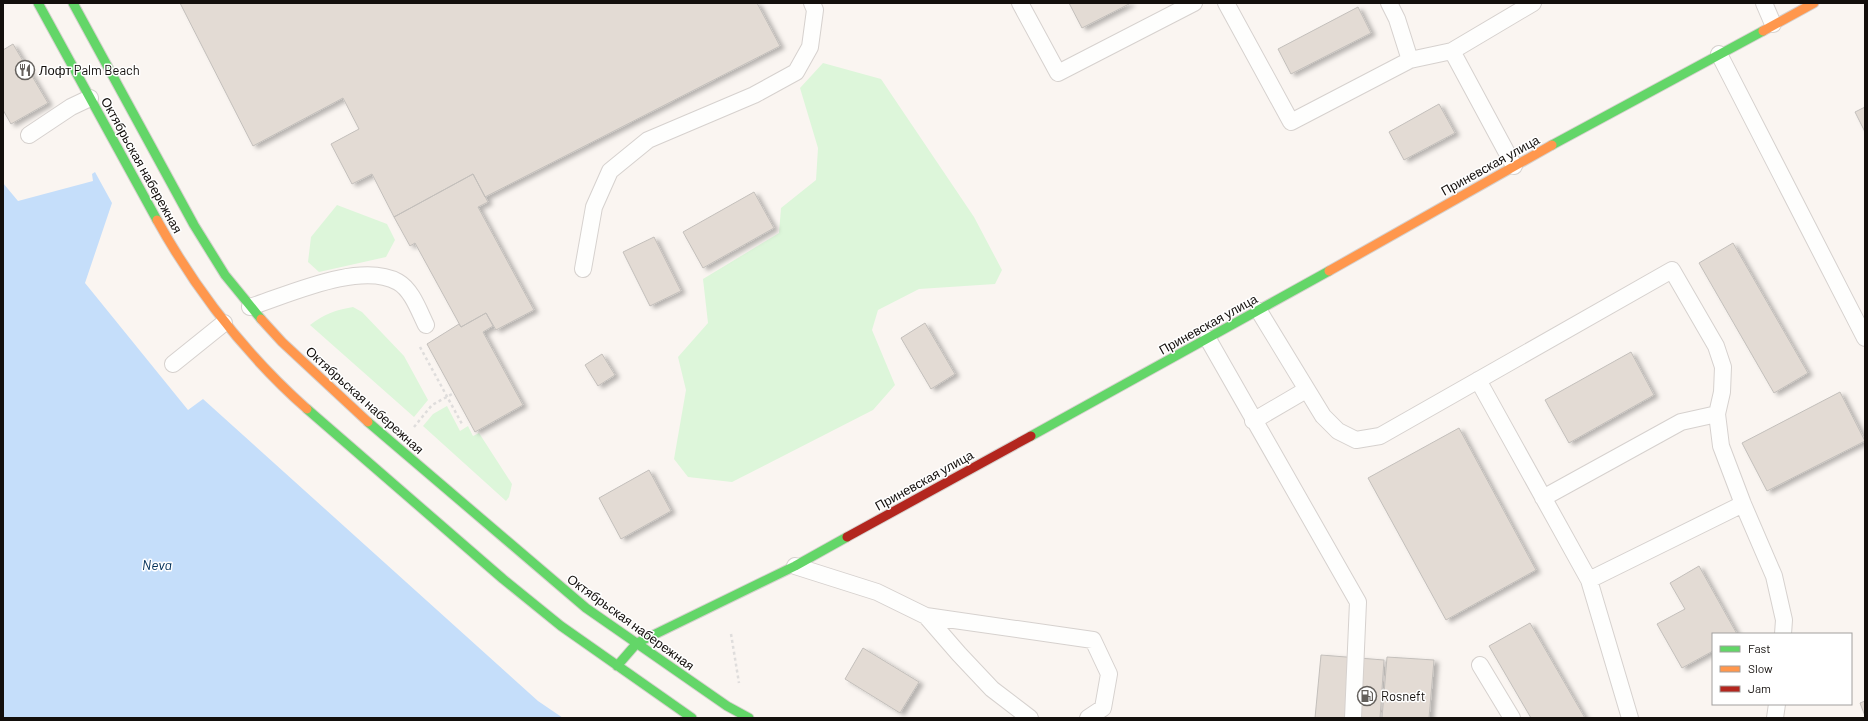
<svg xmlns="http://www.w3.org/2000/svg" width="1868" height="721" font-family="Barlow,sans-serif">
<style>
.green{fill:#ddf6da}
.water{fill:#c5defa}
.building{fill:#e3dbd4;stroke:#c3bfbb;filter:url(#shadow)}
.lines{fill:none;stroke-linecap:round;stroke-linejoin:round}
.lane-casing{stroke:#d6d1ce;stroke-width:18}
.fast-casing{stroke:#d6d1ce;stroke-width:11}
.slow-casing{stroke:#d6d1ce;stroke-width:11}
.jam-casing{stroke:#d6d1ce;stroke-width:11}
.path{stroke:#dfdddc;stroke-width:2.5;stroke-dasharray:3 3;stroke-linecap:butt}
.lane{stroke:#fefefd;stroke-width:16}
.fast{stroke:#63d668;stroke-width:9}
.slow{stroke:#ff974d;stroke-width:9}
.jam{stroke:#b3261e;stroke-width:9}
.labels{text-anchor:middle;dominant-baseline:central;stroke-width:3;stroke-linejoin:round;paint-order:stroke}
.poi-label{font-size:13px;fill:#130f0c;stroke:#fff;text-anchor:start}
.street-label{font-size:13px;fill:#130f0c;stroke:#fff}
.water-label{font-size:14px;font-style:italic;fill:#002f59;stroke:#fff}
</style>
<defs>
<filter id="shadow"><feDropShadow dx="4.5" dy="2.5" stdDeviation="2" flood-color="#0004"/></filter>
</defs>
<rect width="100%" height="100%" fill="#faf5f1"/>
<path class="green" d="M823,63l58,16 93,138 28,53 -7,14 -76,5 -41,21 -6,20 23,55 -22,25 -141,72 -44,-5 -14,-18 12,-69 -8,-33 30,-34 -5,-44 76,-46 2,-25 35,-28 2,-32 -18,-60z
M337,205l50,19 8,16 -9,17 -67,15 -11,-10 3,-25z
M353,307l9,5 42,44 24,44 -14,17 -104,-92c14,-11 26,-15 43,-18z
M447,406l13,25 8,-5 5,10 6,-3 33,51 -3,13 -3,4 -83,-75 10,-12z"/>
<path class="water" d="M95,172l17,31 -27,80 103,127 15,-11 335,302 25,17h-560v-535l15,18 75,-20 -1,-7z"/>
<path class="building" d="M180,3h577l23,43 -295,151 -12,-23 -79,43 -22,-43 -20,10 -21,-40 28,-15 -16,-31 -90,48z
M1069,3h62l-49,25z
M1358,7l13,26 -80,41 -13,-25z
M13,44l35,59 -37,21 -8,-14v-60z
M1439,104l16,29 -51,27 -15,-28z
M1865,107v25l-10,-20z
M473,174l15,28 -10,5 56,103 -38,20 -10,-17 -25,14 -46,-84 -5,3 -16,-29z
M754,192l20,36 -71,40 -20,-36z
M654,237l27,54 -31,15 -27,-54z
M1733,243l75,130 -34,20 -75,-130z
M486,313l7,13 -10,6 40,73 -48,27 -48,-88 32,-20 2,3z
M925,323l30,51 -24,15 -30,-51z
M1631,352l23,43 -85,48 -24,-43z
M602,354l13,21 -17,11 -13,-21z
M1840,392l25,49 -98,50 -25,-48z
M1459,428l77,142 -90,50 -78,-142z
M649,470l22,41 -50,28 -22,-41z
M1699,566l38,68h-24v17l-31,17 -25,-44 28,-15 -15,-26z
M1530,623l55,95h-54l-42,-72z
M863,648l56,34 -19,31 -55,-34z
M1321,655l63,5 -4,58h-65z
M1387,657l47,3 -5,58h-47z
M1865,701v15l-5,-13z"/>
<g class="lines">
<defs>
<path id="lane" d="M1020,3l38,70 136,-70
M1226,3l65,119 119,-62 42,-9 81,-48
M1389,3l8,16 13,41
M1764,3l9,21
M1452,51l62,115
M1719,54l146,284
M29,135l42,-28 19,-9
M583,269l11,-62 16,-36 38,-31 106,-45 42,-23 14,-25 5,-37 -3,-7
M250,307c38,-12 110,-46 148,-25 14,8 21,29 28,43
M1259,311l64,105 15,15 18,9 24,-4 292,-166 44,76 7,21 -1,25 -5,22 4,32 22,58 31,72 10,44 -1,14
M1208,339l150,263 -5,116
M173,364l51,-41
M1478,380l111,200 41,138
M1253,421l53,-31
M1543,498l138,-76 36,-8
M795,566l82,26 49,24 167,24 16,34 -6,34 -15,10
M1589,580l154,-76
M926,616l33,38 33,35 38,29
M1480,665l32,53
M1775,718l2,-14"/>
<path id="fast" d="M38,3l119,217
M73,3l121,222 31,50 36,44
M1552,145l211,-114
M307,409l196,170 58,47 131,92
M368,422l218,186 141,98 22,12
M1031,436l298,-165
M617,666l20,-23 158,-77 52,-29"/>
<path id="slow" d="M1763,31l51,-28
M157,220c40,72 88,134 150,189
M1329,271l223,-126
M261,319l21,23 86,80"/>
<path id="jam" d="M847,537l184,-101"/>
</defs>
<use href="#lane" class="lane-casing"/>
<use href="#fast" class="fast-casing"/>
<use href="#slow" class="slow-casing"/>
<use href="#jam" class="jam-casing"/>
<path class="path" d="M420,347l42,77
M414,427l18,-22 22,-12
M731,634l8,49"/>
<use href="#lane" class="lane"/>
<use href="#fast" class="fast"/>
<use href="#slow" class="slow"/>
<use href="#jam" class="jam"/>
</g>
<defs>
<symbol id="restaurant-ring" viewBox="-11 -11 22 22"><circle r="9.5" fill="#fff" stroke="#64605c" stroke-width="1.5"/><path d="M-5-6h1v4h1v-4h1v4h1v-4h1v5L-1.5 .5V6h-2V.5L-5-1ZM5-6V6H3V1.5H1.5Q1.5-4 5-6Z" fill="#64605c"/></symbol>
<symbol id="fuel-ring" viewBox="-11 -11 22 22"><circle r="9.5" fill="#fff" stroke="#64605c" stroke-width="1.5"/><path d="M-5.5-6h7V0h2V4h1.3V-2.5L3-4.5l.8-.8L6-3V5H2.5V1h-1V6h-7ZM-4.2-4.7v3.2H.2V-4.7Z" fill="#64605c"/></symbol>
</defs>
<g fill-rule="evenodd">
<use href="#restaurant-ring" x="14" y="59" width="22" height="22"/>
<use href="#fuel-ring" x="1356" y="685" width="22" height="22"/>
</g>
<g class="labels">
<g class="poi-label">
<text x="39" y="70">Лофт Palm Beach</text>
<text x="1381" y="696">Rosneft</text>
</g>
<g class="street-label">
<text transform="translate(142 165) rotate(61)">Октябрьская набережная</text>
<text transform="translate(1490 165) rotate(-29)">Приневская улица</text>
<text transform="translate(1208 324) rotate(-29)">Приневская улица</text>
<text transform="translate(365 400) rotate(42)">Октябрьская набережная</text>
<text transform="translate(924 480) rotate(-29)">Приневская улица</text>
<text transform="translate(631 622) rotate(36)">Октябрьская набережная</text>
</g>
<g class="water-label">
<text x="157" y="564">Neva</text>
</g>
</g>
<rect width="1868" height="721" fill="none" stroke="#130f0c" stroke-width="8"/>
<rect x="1712" y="633" width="140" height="72" fill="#ffffff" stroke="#a19f9e"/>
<rect x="1720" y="646" width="20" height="6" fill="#63d668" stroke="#a19f9e"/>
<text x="1748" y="653" font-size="12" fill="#130f0c">Fast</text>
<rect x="1720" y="666" width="20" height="6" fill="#ff974d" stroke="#a19f9e"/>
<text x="1748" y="673" font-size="12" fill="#130f0c">Slow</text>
<rect x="1720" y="686" width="20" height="6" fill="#b3261e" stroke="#a19f9e"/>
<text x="1748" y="693" font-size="12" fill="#130f0c">Jam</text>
</svg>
